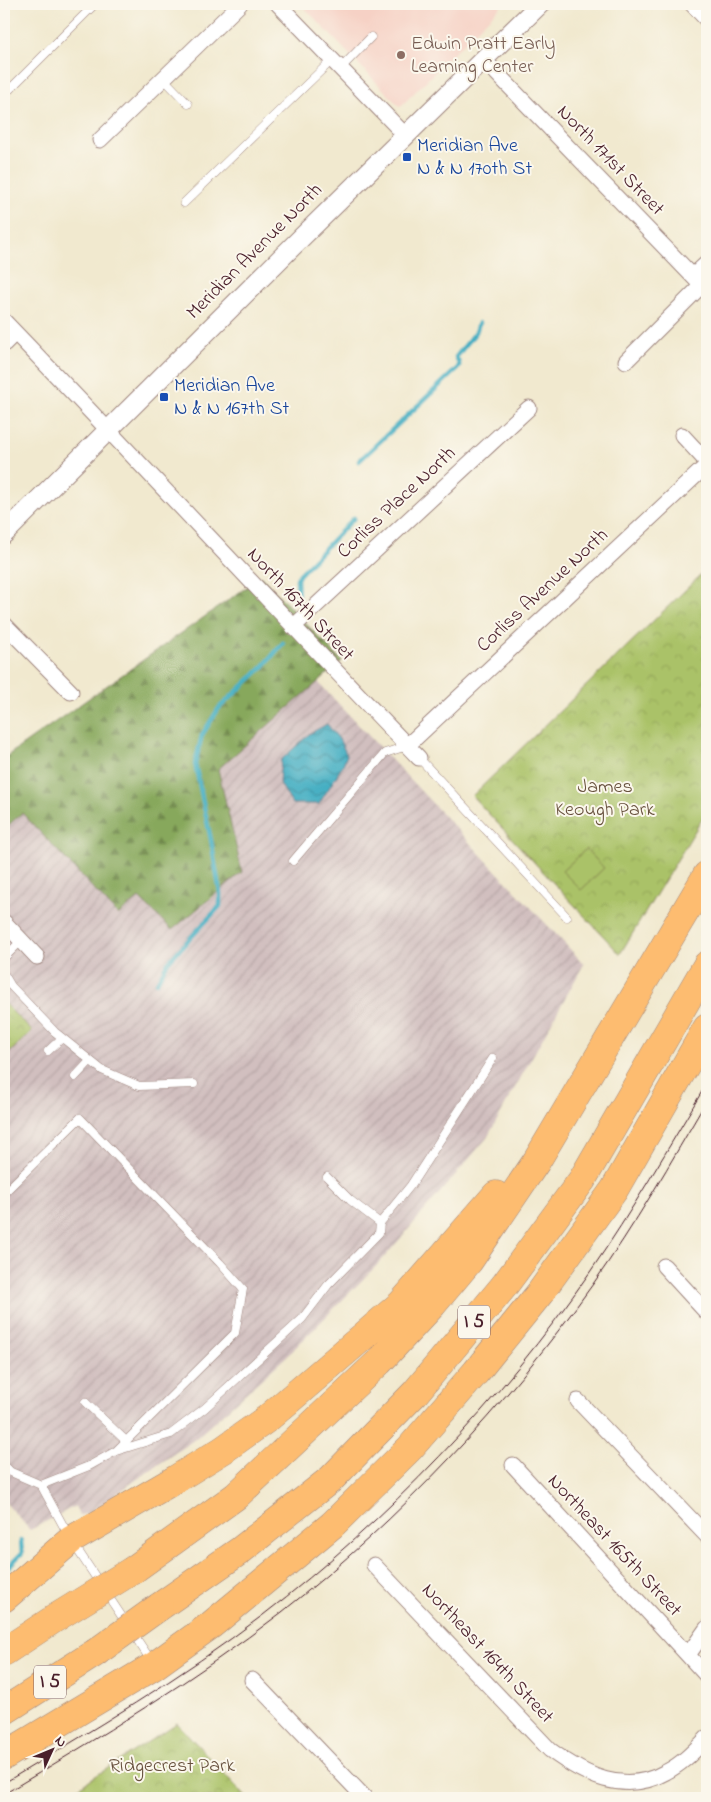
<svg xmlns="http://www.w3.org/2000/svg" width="711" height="1802" font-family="'Indie Flower',sans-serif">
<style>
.built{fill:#f6d1c5}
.industrial{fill:url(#industrial-furrows)}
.forest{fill:url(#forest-firs);stroke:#686444}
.park{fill:url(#park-crowns);stroke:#7a7049}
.garden{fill:#aac267;stroke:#7a7049}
.water{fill:url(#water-waves);stroke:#476777}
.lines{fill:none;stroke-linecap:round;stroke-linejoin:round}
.stream{stroke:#44afc3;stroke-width:4.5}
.service-casing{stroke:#9e847d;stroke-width:9}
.minor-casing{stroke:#9e847d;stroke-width:17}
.tertiary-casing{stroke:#9e847d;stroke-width:21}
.motorway-casing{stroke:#9e847d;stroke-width:29}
.service{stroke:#fff;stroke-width:8}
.minor{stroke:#fff;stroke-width:15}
.tertiary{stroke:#fff;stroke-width:19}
.motorway{stroke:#fdbc6f;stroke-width:28}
.tram{stroke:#4a1f2b;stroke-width:1}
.motorway-bridge-casing{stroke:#9e847d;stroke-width:29;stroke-linecap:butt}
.motorway-bridge{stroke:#fdbc6f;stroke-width:28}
.education-dot{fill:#8d6e63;stroke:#fbf7ec;stroke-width:2}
.transit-dot{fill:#1a4fb4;stroke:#fbf7ec;stroke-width:2}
.labels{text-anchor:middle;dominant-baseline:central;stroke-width:4;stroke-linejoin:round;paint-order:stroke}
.shield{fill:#fbf7ec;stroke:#7f6065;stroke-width:1}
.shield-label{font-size:19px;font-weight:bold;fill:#4a1f2b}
.education-label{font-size:20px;fill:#785e54;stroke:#fbf7ec;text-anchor:start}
.transit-label{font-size:20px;fill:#164399;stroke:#fbf7ec;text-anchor:start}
.street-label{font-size:20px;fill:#4a1f2b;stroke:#fbf7ec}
.park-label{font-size:20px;fill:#67503d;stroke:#fbf7ec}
</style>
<defs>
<pattern id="industrial-furrows" width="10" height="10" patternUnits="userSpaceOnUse" patternTransform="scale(1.25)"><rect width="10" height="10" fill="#d1bfbf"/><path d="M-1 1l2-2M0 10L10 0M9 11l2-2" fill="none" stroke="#b5a4a4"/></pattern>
<pattern id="forest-firs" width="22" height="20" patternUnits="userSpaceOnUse" patternTransform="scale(1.25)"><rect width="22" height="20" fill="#87a85c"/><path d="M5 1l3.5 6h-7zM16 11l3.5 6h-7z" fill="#70884c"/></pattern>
<pattern id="park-crowns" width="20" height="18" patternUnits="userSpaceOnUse" patternTransform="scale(1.25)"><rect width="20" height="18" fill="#aac267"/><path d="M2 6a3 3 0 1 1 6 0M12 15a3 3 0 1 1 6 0" fill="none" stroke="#94a65a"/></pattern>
<pattern id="water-waves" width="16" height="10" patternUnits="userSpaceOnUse" patternTransform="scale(1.25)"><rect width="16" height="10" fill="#44afc3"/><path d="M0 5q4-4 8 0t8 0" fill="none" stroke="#3b8e9f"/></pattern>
</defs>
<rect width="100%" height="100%" fill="#fbf7ec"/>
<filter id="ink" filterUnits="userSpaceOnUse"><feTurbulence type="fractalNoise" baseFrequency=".02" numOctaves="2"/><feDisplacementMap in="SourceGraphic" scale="10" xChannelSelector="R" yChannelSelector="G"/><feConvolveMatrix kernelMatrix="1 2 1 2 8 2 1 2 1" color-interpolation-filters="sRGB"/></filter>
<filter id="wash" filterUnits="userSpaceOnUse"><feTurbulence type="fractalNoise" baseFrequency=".0096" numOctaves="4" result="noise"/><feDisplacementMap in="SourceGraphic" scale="20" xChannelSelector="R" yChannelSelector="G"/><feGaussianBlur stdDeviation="1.12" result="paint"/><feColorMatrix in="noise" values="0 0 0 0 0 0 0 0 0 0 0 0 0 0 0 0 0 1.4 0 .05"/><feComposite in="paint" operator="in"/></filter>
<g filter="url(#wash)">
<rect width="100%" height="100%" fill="#f1e9cf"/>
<path class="built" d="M301,4h202l-103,103z"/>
<path class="industrial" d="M318,682l266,282 -97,174 -106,123 -93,94 -93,84 -105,73 -11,4 -4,-10 -45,24 -26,-29v-672l18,-16 96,102 20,-17 104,-27 -24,-102z"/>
<path class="forest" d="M261,577l81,84 -124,108 24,103 -70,58 -33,-32 -21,17 -96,-102 -18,16v-71z"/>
<path class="park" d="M707,569v242l-87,143 -148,-158z
M4,1003l28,28 -28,27z
M177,1723l70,75h-203l24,-4z"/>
<path class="garden" d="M586,849l18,19 -23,22 -19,-19z"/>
<path class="water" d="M327,724l12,15 8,16 -5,12 -23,37h-27l-13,-22 2,-22 28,-26z"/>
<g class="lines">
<path class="stream" d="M359,461l100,-94v-4l-3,-6 20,-25 3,-9
M298,599l-1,-20 2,-4 55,-57
M157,982l11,-20 52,-56v-13l-9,-53 -16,-76 7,-29 17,-27 44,-41 20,-24
M4,1571l18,-18 -1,-13"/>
</g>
</g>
<g filter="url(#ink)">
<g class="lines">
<defs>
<path id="service" d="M341,68l30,-31
M163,78l25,26
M10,89l85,-85
M184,203l148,-143
M419,758l148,159
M293,861l92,-108 22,-7
M4,958l17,-17
M4,974l7,12 44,46 47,38 37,16 55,-2
M48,1051l14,-13
M75,1077l15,-16
M4,1193l76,-75 140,145 23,26 -8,44 -119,118
M380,1223l31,-38 82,-127
M85,1402l41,39
M4,1465l7,7 30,13 30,55 81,122
M41,1485l48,-19 27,-15 55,-17 34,-26 97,-89 26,-34 51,-52 1,-10 -30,-23 -23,-23"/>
<path id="minor" d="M278,4l127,131
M692,4l15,16
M483,59l224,232
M100,140l140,-136
M693,276l14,-13
M4,321c139,144 275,292 415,437
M4,344l11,-11
M626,361l76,-76
M682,435l25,27
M4,624l67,68
M293,627l236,-219
M407,746l300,-281
M4,922l33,35
M664,1266l43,47
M578,1401l129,135
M513,1465l194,211
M374,1565l176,185c34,25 74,46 116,22 16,-8 28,-21 41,-34
M688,1655l19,-27
M252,1680l113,118"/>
<path id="tertiary" d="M4,534l298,-297 238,-233"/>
<path id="motorway" d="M133,1570l103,-74 143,-134 54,-58 36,-43 67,-99 171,-287
M4,1598l67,-58 105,-61 47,-29 45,-32 133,-114 95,-109
M159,1607l82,-57 90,-71 84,-86 89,-107 78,-106 125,-215
M4,1652l53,-35
M4,1711l91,-58
M4,1756l150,-90 57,-41 121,-100 78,-77 66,-76 64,-79 74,-103 93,-162"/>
</defs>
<use href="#service" class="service-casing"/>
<use href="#minor" class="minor-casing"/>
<use href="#tertiary" class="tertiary-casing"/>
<use href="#motorway" class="motorway-casing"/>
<use href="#service" class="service"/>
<use href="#minor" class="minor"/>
<use href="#tertiary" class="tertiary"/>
<use href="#motorway" class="motorway"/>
<path class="tram" d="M4,1783c88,-53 177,-105 259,-168 125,-96 237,-213 327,-343 42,-61 79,-125 117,-189
M4,1794c95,-57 190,-114 278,-182 119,-94 223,-205 311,-328 42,-59 78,-122 114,-184"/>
<defs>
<path id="motorway-bridge" d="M57,1617l76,-47
M95,1653l64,-46"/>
</defs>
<use href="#motorway-bridge" class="motorway-bridge-casing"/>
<use href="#motorway-bridge" class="motorway-bridge"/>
</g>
</g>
<circle class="education-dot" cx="401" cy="55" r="5"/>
<g class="transit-dot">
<rect x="402" y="152" width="10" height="10" rx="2.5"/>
<rect x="159" y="392" width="10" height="10" rx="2.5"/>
</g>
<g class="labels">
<g class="shield">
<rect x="458" y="1305.5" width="32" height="33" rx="4"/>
<rect x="34" y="1665.5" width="32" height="33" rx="4"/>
</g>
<g class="shield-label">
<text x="474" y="1322">I 5</text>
<text x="50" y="1682">I 5</text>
</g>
<g class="education-label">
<text x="411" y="44">Edwin Pratt Early<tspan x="411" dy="23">Learning Center</tspan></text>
</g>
<g class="transit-label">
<text x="417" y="146">Meridian Ave<tspan x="417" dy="23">N &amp; N 170th St</tspan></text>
<text x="174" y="386">Meridian Ave<tspan x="174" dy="23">N &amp; N 167th St</tspan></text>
</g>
<g class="street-label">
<text transform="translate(610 161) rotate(46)">North 171st Street</text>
<text transform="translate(255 252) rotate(-45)">Meridian Avenue North</text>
<text transform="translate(397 503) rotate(-43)">Corliss Place North</text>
<text transform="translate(543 591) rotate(-43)">Corliss Avenue North</text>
<text transform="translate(300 605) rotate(47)">North 167th Street</text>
<text transform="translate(614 1546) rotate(47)">Northeast 165th Street</text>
<text transform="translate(487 1654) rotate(47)">Northeast 164th Street</text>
</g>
<g class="park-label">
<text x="605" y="787">James<tspan x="605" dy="23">Keough Park</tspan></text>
<text x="172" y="1766">Ridgecrest Park</text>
</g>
</g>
<rect width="711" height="1802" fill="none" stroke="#fbf7ec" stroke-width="20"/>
<g transform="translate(52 1750) rotate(46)" stroke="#fbf7ec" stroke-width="4" paint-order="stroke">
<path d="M0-4L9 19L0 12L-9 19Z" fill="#4a1f2b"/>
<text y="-8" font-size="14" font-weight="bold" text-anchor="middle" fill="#4a1f2b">N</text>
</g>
</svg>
